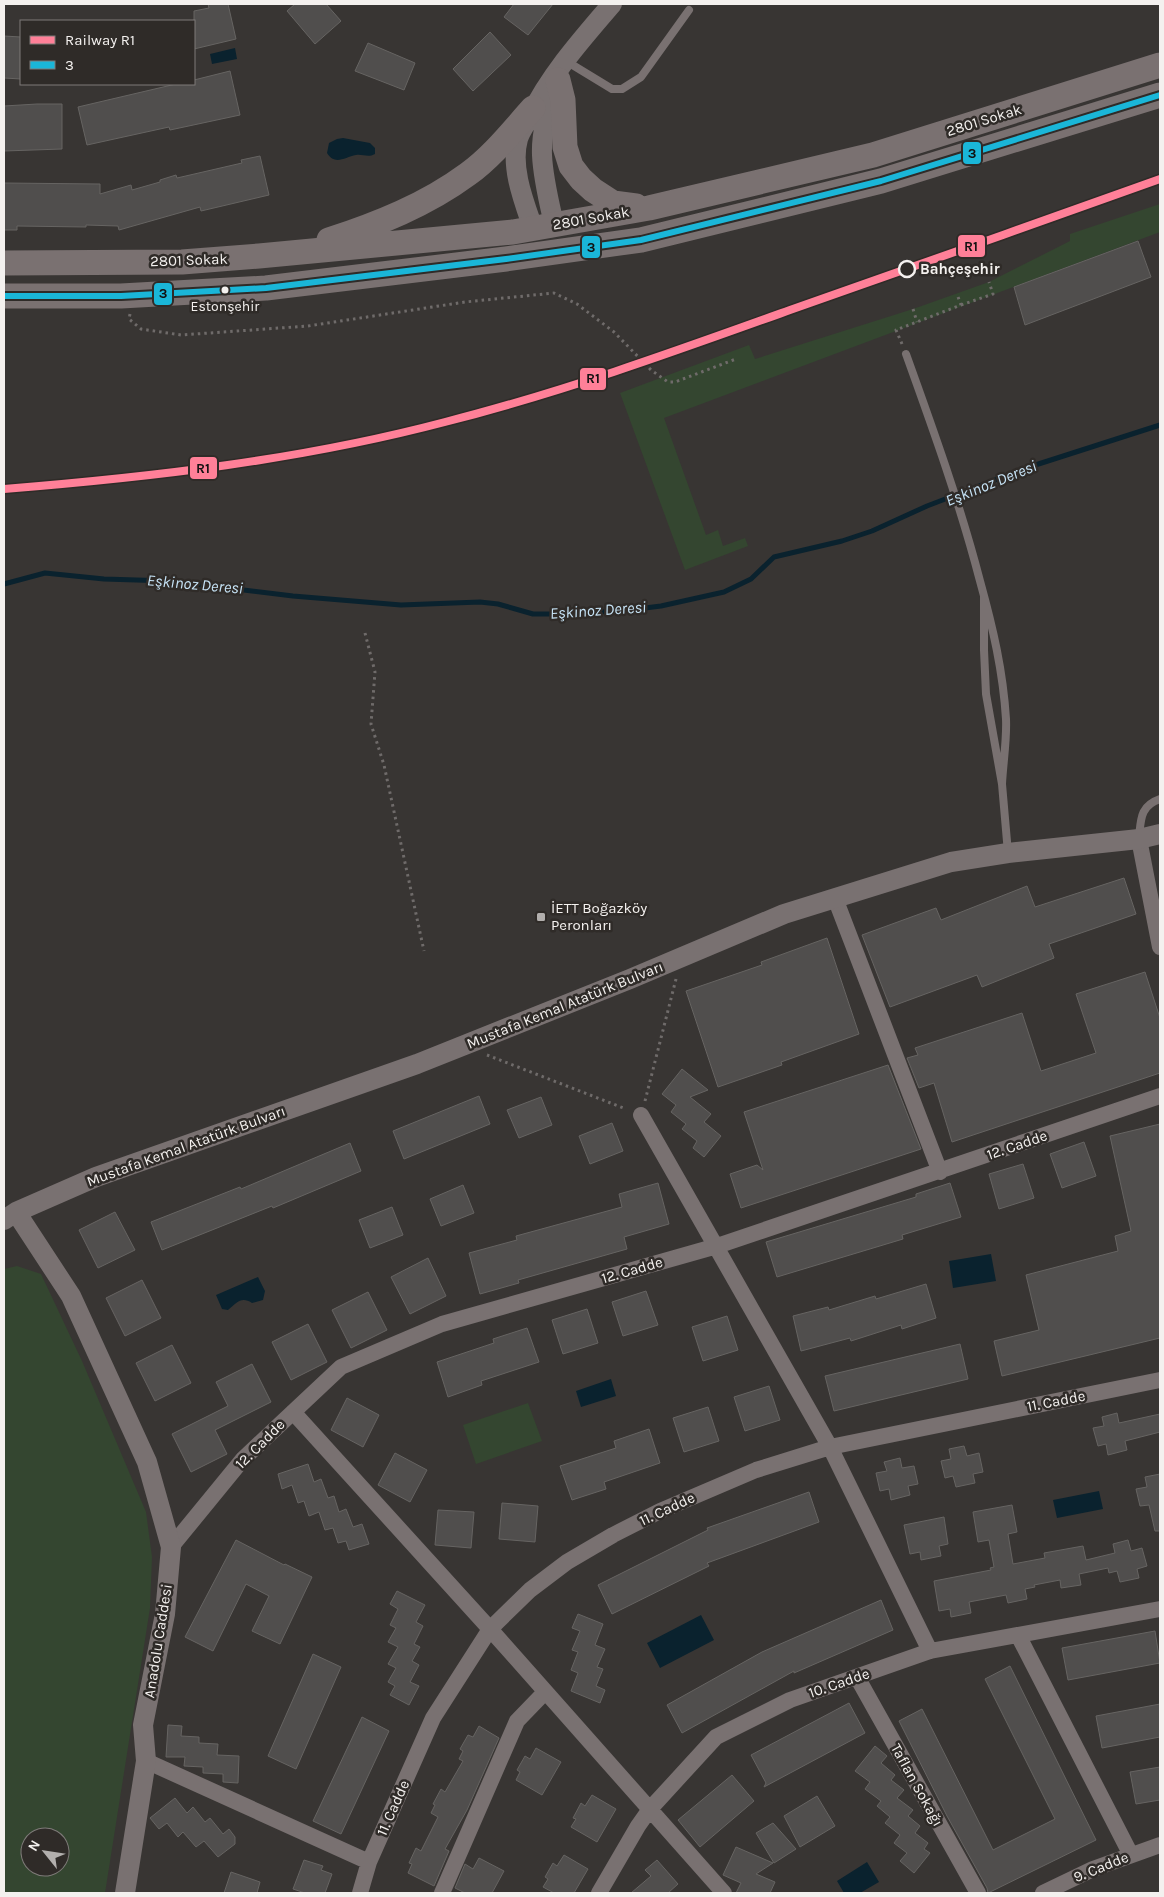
<svg xmlns="http://www.w3.org/2000/svg" width="1164" height="1897" font-family="Karla,sans-serif">
<style>
.green{fill:#344630;fill-rule:evenodd}
.water{fill:#0a222e}
.lines{fill:none;stroke-linecap:round;stroke-linejoin:round}
.stream{stroke:#0a222e;stroke-width:5}
.building{fill:#504e4d;stroke:#666462}
.path{stroke:#6f6b6a;stroke-width:3;stroke-dasharray:2.5 4;stroke-linecap:butt}
.service{stroke:#797171;stroke-width:8}
.minor{stroke:#797171;stroke-width:16}
.tertiary{stroke:#797171;stroke-width:20}
.primary{stroke:#7a7171;stroke-width:25}
.bus-1-casing{stroke:#2f2b28;stroke-width:10}
.bus-1{stroke:#1ab6d8;stroke-width:6}
.rail-1-casing{stroke:#2f2b28;stroke-width:11}
.rail-1{stroke:#ff8098;stroke-width:8}
.stop-dot{fill:#2f2b28;stroke:#f4f1ef;stroke-width:2.5}
.bus-dot{fill:#f4f1ef;stroke:#2f2b28;stroke-width:2}
.poi-dot{fill:#b2afad;stroke:#2f2b28;stroke-width:2}
.labels{text-anchor:middle;dominant-baseline:central;stroke-width:5;stroke-linejoin:round;paint-order:stroke}
.bus-label{font-size:14px;fill:#f4f1ef;stroke:#2f2b28}
.street-label{font-size:15px;fill:#f4f1ef;stroke:#2f2b28}
.stop-label{font-size:15px;font-weight:bold;fill:#f4f1ef;stroke:#2f2b28;text-anchor:start}
.poi-label{font-size:15px;fill:#f4f1ef;stroke:#2f2b28;text-anchor:start}
.water-label{font-size:16px;font-style:italic;fill:#c7e4f7;stroke:#2f2b28}
.line-badge{stroke:#2f2b28;stroke-width:2}
.pale-badge-label{font-size:14px;text-anchor:middle;font-weight:bold;fill:#111}
</style>
<rect width="100%" height="100%" fill="#383533"/>
<path class="green" d="M1160,204v28l-496,186 42,117 12,-5 5,16 22,-8 3,8 -63,24 -65,-177 129,-48 6,14 158,-50 76,-27 81,-41v-7z
M17,1266l24,8 41,87 64,151 6,45 -2,51 -45,285h-101v-624zM30,1837h30v30h-30z
M528,1403l14,38 -66,23 -13,-39z"/>
<path class="water" d="M235,48l2,11 -25,5 -2,-10z
M343,138l27,5 5,5v6c-7,4 -12,0 -19,1 -11,2 -21,11 -29,-2l2,-10 8,-4z
M991,1254l5,27 -43,7 -4,-27z
M258,1277l7,14 -2,9 -11,3c-11,-7 -15,0 -24,7l-6,-1 -6,-14z
M611,1379l5,17 -35,11 -5,-16z
M1099,1491l4,18 -46,9 -4,-18z
M701,1615l13,25 -54,28 -13,-25z
M867,1862l12,20 -19,11h-16l-7,-12z"/>
<g class="lines">
<path class="stream" d="M4,584l41,-11 59,6 65,2 124,15 108,9 79,-3 18,2 35,10h32l64,-4 32,-4 63,-14 27,-13 23,-22 68,-16 30,-10 55,-25 99,-38 134,-43"/>
</g>
<path class="building" d="M208,4h20l8,35 -42,10v-38l15,-3z
M295,4h31l15,17 -26,23 -28,-33z
M514,4h39l-25,31 -24,-18z
M490,32l21,23 -38,36 -20,-22z
M4,36l17,1v42l-17,-1z
M368,43l47,20 -11,27 -49,-19z
M230,71l10,44 -70,15 -1,-3 -82,18 -9,-38 98,-23h18v-4z
M37,104h25v45l-58,2v-45z
M260,156l9,39 -68,16 -1,-4 -81,23 -1,-4 -32,-1v2l-69,-1v4h-13v-47l96,1v10l31,-9 1,5 28,-8v-2l16,-5 1,3 65,-15 -1,-3z
M1138,241l13,36 -126,48 -11,-38z
M1124,878l12,36 -87,30 5,14 -72,29 -5,-12 -87,32 -28,-72 74,-27 5,12 86,-34 8,21z
M827,938l32,96 -78,28 1,3 -64,22 -32,-96 76,-26 -1,-3z
M1145,972l15,46v55l-208,69 -18,-59 -15,5 -12,-30 11,-3 -3,-7 107,-35 19,58 55,-18 -20,-59z
M888,1065l33,84 -180,59 -11,-34 27,-9 6,5 -19,-58z
M682,1069l26,21 -18,7 21,17 -7,8 17,14 -17,21 -11,-9 4,-7 -15,-12 4,-5 -15,-12 5,-7 -14,-11z
M479,1096l11,28 -86,35 -11,-28z
M541,1097l11,28 -33,13 -12,-28z
M612,1123l11,28 -33,13 -11,-28z
M1160,1124v214l-158,38 -8,-35 45,-11 -13,-55 92,-24 -3,-15 16,-5 -21,-95z
M1084,1142l12,34 -34,12 -12,-34z
M350,1143l11,28 -88,37 -1,-2 -110,44 -11,-28 89,-35 1,2z
M1023,1164l11,34 -35,11 -10,-35z
M658,1183l11,41 -45,13 3,12 -109,31 1,3 -39,11 -11,-41 48,-13 -1,-4 106,-29 -3,-13z
M950,1183l11,34 -59,18 1,4 -126,38 -11,-35 150,-45v-3z
M463,1185l11,28 -33,13 -11,-27z
M392,1207l11,28 -33,13 -11,-28z
M115,1212l20,38 -37,18 -19,-38z
M428,1258l18,38 -36,18 -19,-37z
M142,1280l19,38 -36,18 -19,-38z
M926,1284l10,34 -34,11 -1,-4 -50,16 -1,-3 -49,13 -8,-35 35,-9 1,3 46,-14 1,3z
M646,1291l12,34 -35,11 -11,-34z
M368,1292l19,38 -36,18 -19,-38z
M587,1309l11,34 -35,11 -11,-34z
M727,1316l11,34 -35,11 -11,-34z
M308,1324l19,38 -36,18 -19,-38z
M527,1328l12,34 -58,19 1,4 -34,12 -11,-35 57,-19 -1,-4z
M960,1344l8,35 -134,32 -9,-35z
M172,1345l19,38 -36,18 -19,-38z
M252,1364l19,38 -56,28 12,24 -36,18 -19,-38 56,-28 -12,-24z
M769,1386l11,34 -35,11 -11,-34z
M347,1398l32,17 -16,32 -32,-17z
M708,1407l11,34 -35,11 -11,-34z
M1117,1413l2,10 41,-9v18l-35,9 2,9 -19,5 -2,-11 -8,2 -5,-18 11,-2 -2,-9z
M649,1429l11,34 -56,19 2,7 -34,11 -12,-34 56,-18 -2,-7z
M964,1446l3,10 12,-3 4,19 -10,2 2,9 -19,4 -3,-11 -8,2 -4,-17 10,-2 -2,-10z
M395,1453l32,17 -17,32 -32,-17z
M900,1458l2,10 12,-2 4,18 -10,2 2,9 -19,5 -2,-11 -9,2 -4,-18 11,-2 -3,-9z
M308,1464l6,18 7,-3 7,19 6,-2 5,16 7,-3 7,18 9,-3 7,20 -20,6 -3,-9 -8,2 -5,-15 -8,2 -6,-18 -10,4 -5,-15 -6,2 -6,-18 -10,4 -4,-15z
M1160,1474v57h-5l-6,-26 -9,1 -4,-17 11,-2 -2,-10z
M809,1492l10,30 -112,41 2,3 -97,48 -14,-29 110,-55 -1,-2z
M502,1503l36,3 -3,36 -36,-3z
M1012,1505l5,27 -9,2 5,30 32,-6 -1,-5 39,-7 3,14 29,-7 -2,-9 15,-4 3,11 11,-3 5,18 -10,3 2,9 -19,4 -3,-11 -8,2 -1,-5 -29,6 2,11 -20,3 -1,-8 -26,5 1,2 -10,2 2,10 -19,4 -2,-8 -37,7 2,11 -20,4 -1,-8 -11,2 -5,-30 57,-11 -1,-2 4,-1 -5,-27 -11,2 -5,-30z
M438,1510l36,2 -3,36 -36,-3z
M944,1517l4,27 -9,2 2,10 -20,4 -1,-8 -10,2 -6,-29z
M236,1540l48,25 1,-1 27,13 -32,67 -28,-13 17,-35 -23,-12 -33,67 -28,-14z
M397,1591l28,14 -9,17 7,4 -9,18 6,3 -8,14 7,4 -9,17 9,4 -10,19 -19,-10 5,-9 -7,-4 8,-14 -8,-4 10,-17 -10,-5 8,-14 -6,-3 8,-16 -8,-5z
M881,1600l12,30 -99,43v-2l-112,62 -15,-28 95,-53z
M578,1614l25,10 -8,21 10,4 -8,18 6,2 -7,17 9,4 -5,13 -29,-12 7,-18 -7,-3 7,-18 -6,-2 8,-19 -8,-3z
M1155,1631l5,32 -92,17 -6,-32z
M313,1654l28,13 -45,102 -28,-13z
M1010,1666l86,174 -108,53 -1,-5 -40,-72 -48,-95 23,-12 71,141 62,-31 -70,-140z
M849,1703l16,30 -101,54 2,-4 -15,-28z
M1160,1704v33l-58,11 -6,-32z
M362,1717l27,14 -48,103 -28,-13z
M168,1725l14,1 -1,10 18,1v6l19,1 -1,11 22,1 -1,27 -15,-1v-8l-20,-1v-6l-19,-1 1,-9h-19z
M479,1726l20,12 -32,72 -22,39 4,2 -15,35 -26,-13 4,-9 -3,-1 7,-15 5,3 17,-34 -7,-4 4,-8 -2,-1 8,-15 4,3 18,-31 -4,-2 4,-8 -3,-2 8,-14 5,2z
M875,1746l12,10 -6,7 14,12 -4,5 13,10 -7,8 16,12 -5,6 12,10 -5,7 13,10 -4,6 6,4 -16,20 -14,-12 7,-8 -13,-10 6,-8 -15,-12 5,-6 -13,-11 4,-5 -16,-12 5,-7 -15,-11z
M536,1748l25,14 -19,33 -26,-15 4,-8 -3,-2 8,-14 5,3z
M1160,1767v33l-24,4 -6,-32z
M732,1775l22,26 -54,46 -22,-27z
M592,1795l24,14 -19,33 -26,-15 5,-8 -3,-1 8,-15 4,3z
M817,1796l18,30 -35,21 -16,-31z
M175,1798l12,15 6,-6 12,15 5,-4 13,16 6,-5 6,8v7l-17,13 -14,-16 -8,6 -13,-15 -5,5 -11,-14 -8,6 -9,-11z
M773,1823l23,26 -22,14 -18,-30z
M736,1847l37,16 -17,11 19,8 -5,11h-34l5,-10 -18,-8z
M564,1855l24,14 -14,24h-20l-11,-6 5,-8 -3,-2 8,-14 4,3z
M479,1858l25,13 -12,22h-27l-10,-5 10,-24 8,5z
M304,1860l19,6 -2,4 11,4 -7,19h-20l-12,-4z
M657,1860l21,24 -10,9h-37l20,-17 -6,-6z
M231,1872l29,10 -3,11h-33z"/>
<g class="lines">
<path class="path" d="M961,305l32,-11 -4,-12
M913,309l4,13
M130,314l-1,5 12,10 40,6 127,-9 157,-24 89,-9 23,11 37,28 37,38 17,12h7l61,-23
M902,344l-6,-14 65,-25 -4,-11
M365,633l10,39 -4,52 13,41 40,186
M487,1055l139,54
M645,1101l31,-122"/>
<path class="service" d="M566,61l46,28h10l19,-12 48,-67
M906,354c27,75 54,150 74,227 13,47 23,90 26,138 1,21 -3,44 -4,65l-16,-90 -2,-44v-54
M1002,784l6,69
M1139,837c2,-18 1,-31 21,-38"/>
<path class="minor" d="M1139,839l21,108
M835,898l105,274
M641,1115l189,332 100,204
M293,1412l197,217 234,264
M171,1547l72,-88 98,-92 101,-43 275,-78 443,-150
M1018,1635l113,220
M857,1677l121,216
M146,1761l223,101
M360,1893l9,-31 64,-144 57,-89 40,-39 37,-28 46,-27 47,-24 96,-41 74,-23 330,-67
M442,1893l75,-172 28,-29
M599,1893l39,-67 12,-17 66,-72 74,-37 140,-49 230,-42
M1043,1893l50,-24 67,-24"/>
<path class="tertiary" d="M554,224c-5,-22 -11,-46 -12,-69 -1,-23 6,-47 14,-68
M533,228c-9,-26 -23,-61 -15,-89 2,-7 7,-14 11,-21 21,-43 52,-78 83,-114
M16,1212l55,84 76,166 24,85 -6,67 -22,111 3,36 -21,132
M4,1220l12,-8 80,-35 321,-113 213,-85 154,-65 167,-52 57,-9 131,-14 21,-5"/>
<path class="primary" d="M558,80l5,20 2,47 6,19 10,13 12,11 20,13 23,3
M329,240c49,-16 97,-35 139,-66 25,-18 45,-44 65,-66
M4,263l178,-1 77,-6 254,-24 136,-24 224,-53 287,-90
M4,296h117l145,-8 240,-29 135,-19 240,-59 279,-86"/>
<defs>
<path id="bus-1" d="M4,296h117l145,-8 240,-29 135,-19 240,-59 279,-86"/>
</defs>
<use href="#bus-1" class="bus-1-casing"/>
<use href="#bus-1" class="bus-1"/>
<defs>
<path id="rail-1" d="M4,489c148,-12 297,-29 441,-67 118,-30 231,-71 345,-112 123,-43 247,-87 370,-131"/>
</defs>
<use href="#rail-1" class="rail-1-casing"/>
<use href="#rail-1" class="rail-1"/>
</g>
<circle class="stop-dot" cx="907" cy="269" r="8"/>
<circle class="bus-dot" cx="225" cy="290" r="4.5"/>
<rect class="poi-dot" x="536" y="912" width="10" height="10" rx="2.5"/>
<g class="labels">
<g class="bus-label">
<text x="225" y="306">Estonşehir</text>
</g>
<g class="street-label">
<text transform="translate(984 120) rotate(-17)">2801 Sokak</text>
<text transform="translate(591 218) rotate(-10)">2801 Sokak</text>
<text transform="translate(189 260) rotate(-2)">2801 Sokak</text>
<text transform="translate(565 1005) rotate(-22)">Mustafa Kemal Atatürk Bulvarı</text>
<text transform="translate(1017 1145) rotate(-19)">12. Cadde</text>
<text transform="translate(186 1146) rotate(-20)">Mustafa Kemal Atatürk Bulvarı</text>
<text transform="translate(632 1270) rotate(-16)">12. Cadde</text>
<text transform="translate(1056 1401) rotate(-11)">11. Cadde</text>
<text transform="translate(260 1444) rotate(-45)">12. Cadde</text>
<text transform="translate(667 1509) rotate(-25)">11. Cadde</text>
<text transform="translate(158 1641) rotate(-81)">Anadolu Caddesi</text>
<text transform="translate(839 1683) rotate(-19)">10. Cadde</text>
<text transform="translate(917 1785) rotate(61)">Taflan Sokağı</text>
<text transform="translate(393 1808) rotate(-66)">11. Cadde</text>
<text transform="translate(1101 1867) rotate(-22)">9. Cadde</text>
</g>
<g class="stop-label">
<text x="920" y="269">Bahçeşehir</text>
</g>
<g class="poi-label">
<text x="551" y="908">İETT Boğazköy<tspan x="551" dy="17">Peronları</tspan></text>
</g>
<g class="water-label">
<text transform="translate(991 483) rotate(-22)">Eşkinoz Deresi</text>
<text transform="translate(195 584) rotate(5)">Eşkinoz Deresi</text>
<text transform="translate(598 610) rotate(-4)">Eşkinoz Deresi</text>
</g>
</g>
<g class="line-badge">
<rect x="962" y="141" width="20" height="24" rx="5" fill="#1ab6d8"/>
<rect x="957" y="234" width="29" height="24" rx="5" fill="#ff8098"/>
<rect x="581" y="235" width="20" height="24" rx="5" fill="#1ab6d8"/>
<rect x="153" y="282" width="20" height="24" rx="5" fill="#1ab6d8"/>
<rect x="579" y="367" width="28" height="24" rx="5" fill="#ff8098"/>
<rect x="189" y="456" width="29" height="24" rx="5" fill="#ff8098"/>
</g>
<g class="pale-badge-label">
<text x="972" y="158">3</text>
<text x="971" y="251">R1</text>
<text x="591" y="252">3</text>
<text x="163" y="298">3</text>
<text x="593" y="383">R1</text>
<text x="203" y="473">R1</text>
</g>
<rect width="1164" height="1897" fill="none" stroke="#f4f1ef" stroke-width="10"/>
<rect x="20" y="20" width="175" height="65" fill="#2f2b28" stroke="#7e7a78"/>
<rect x="30" y="36" width="25" height="8" fill="#ff8098" stroke="#7e7a78"/>
<text x="65" y="45" font-size="15" fill="#f4f1ef">Railway R1</text>
<rect x="30" y="61" width="25" height="8" fill="#1ab6d8" stroke="#7e7a78"/>
<text x="65" y="70" font-size="15" fill="#f4f1ef">3</text>
<g transform="translate(45 1852) rotate(300)"><circle r="24" fill="#2f2b28" stroke="#7e7a78"/>
<path d="M0-4L9 19L0 12L-9 19Z" fill="#b2afad"/>
<text y="-8" font-size="14" font-weight="bold" text-anchor="middle" fill="#f4f1ef">N</text>
</g>
</svg>
